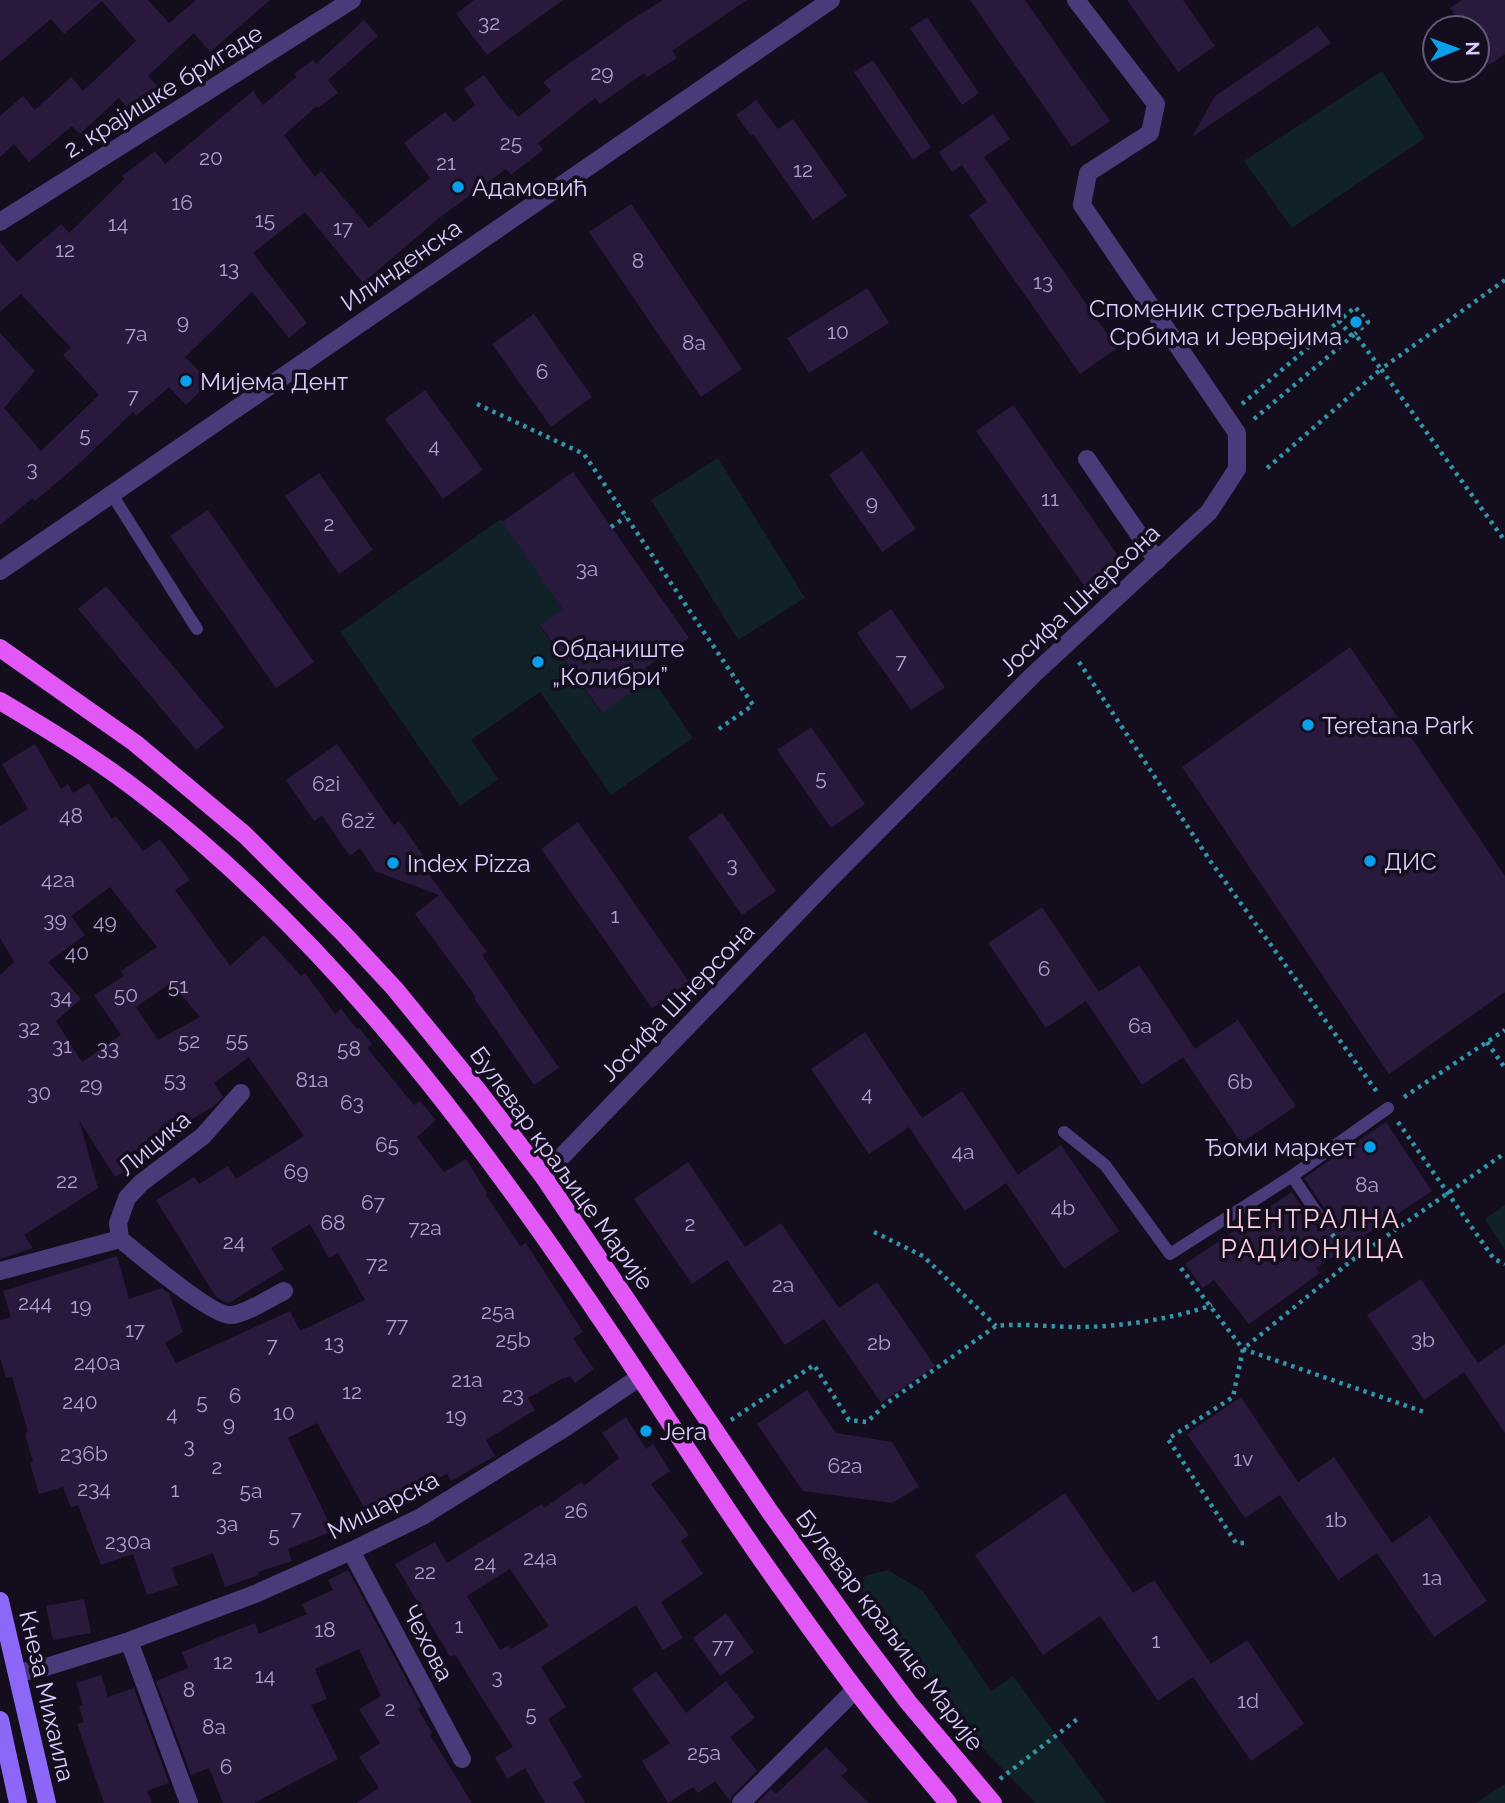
<svg xmlns="http://www.w3.org/2000/svg" width="1505" height="1803" font-family="Raleway,sans-serif">
<style>
.green{fill:#102227}
.building{fill:#291a3d;fill-rule:evenodd}
.lines{fill:none;stroke-linecap:round;stroke-linejoin:round}
.path{stroke:#3395a9;stroke-width:4.5;stroke-dasharray:3.5 5;stroke-linecap:butt}
.service{stroke:#4b3a7a;stroke-width:12}
.minor{stroke:#4b3a7a;stroke-width:18}
.tertiary{stroke:#4b3a7a;stroke-width:18}
.secondary{stroke:#8c67f8;stroke-width:18}
.primary{stroke:#e158f7;stroke-width:18}
.poi-dot{fill:#0b9fe9;stroke:#130d1d;stroke-width:2.5}
.labels{text-anchor:middle;dominant-baseline:central;stroke-width:7;stroke-linejoin:round;paint-order:stroke}
.number-label{font-size:21px;fill:#af9fcd}
.street-label{font-size:24px;fill:#dccbfd;stroke:#130d1d}
.poi-label{font-size:24px;fill:#dccbfd;stroke:#130d1d;text-anchor:start}
.neighbourhood-label{font-size:26px;letter-spacing:2px;fill:#fdcde0;stroke:#130d1d}
</style>
<rect width="100%" height="100%" fill="#130d1d"/>
<path class="green" d="M1382,71l43,67 -133,90 -48,-67z
M718,458l87,140 -67,42 -87,-140z
M501,519l62,90 -23,17 61,87 51,-35 41,60 -82,57 -71,-103 -69,48 27,39 -38,27 -120,-174z
M1505,1205v46l-20,-32z
M888,1570l35,21 68,100 22,-15 93,127h-70l-50,-51 -125,-161 4,-15z
M1505,1784v19h-29z"/>
<path class="building" d="M0,0h148l21,23 27,-23h74l-60,52 -16,-19 -46,43 15,16 -27,25 -17,-19 -39,36 -8,-8 -43,36 -15,-18 -14,13v-41l23,-20 12,14 36,-33 12,14 53,-50 -34,-40 -38,33 -13,-15 -51,43z
M474,0h89l-76,55 -31,-41z
M663,0h84l-75,51 5,7 -30,19 -3,-4 -44,31 -5,-6 -57,45 5,7 -32,25 -5,-6 -67,49 -76,65 -58,-71 -52,41 54,70 -18,15 -37,-46 -67,65 25,25 -24,23 -17,-18 -33,29 -3,-4 -51,49 -47,40 -2,-3 -33,27v-192l35,38 -31,37 37,43 58,-56 -36,-40 8,-7 -50,-54 -21,18v-70l17,20 44,-38 8,9 55,-54 -2,-3 33,-25 10,13 88,-73 10,14 33,-28 -2,-3 19,-14 3,4 48,-44 14,16 -50,44 10,13 -20,15 -1,-2 -33,29 31,42 6,-6 48,57 61,-50 -26,-35 41,-31 9,10 21,-17 -11,-16 20,-14 26,35 2,-1 6,8 33,-26 -8,-9 85,-60z
M970,0h55l85,121 -38,26z
M1127,0h56l32,46 -37,26z
M1462,0h43v54l-16,11 -12,-17v-20h-13l-14,-20z
M927,17l52,76 -17,12 -52,-77z
M1318,26l13,17 -139,94 23,-41z
M873,60l58,87 -18,13 -59,-88z
M756,100l22,29 15,-10 54,77 -34,24 -60,-86 -2,2 -15,-21z
M993,114l17,25 -26,18 133,191 -37,26 -111,-159 18,-13 -25,-37 -10,7 -13,-20z
M631,204l111,165 -41,28 -112,-165z
M867,288l22,35 -80,50 -22,-35z
M534,314l58,83 -41,30 -59,-83z
M425,390l58,80 -40,29 -58,-80z
M1013,405l111,159 -37,26 -111,-159z
M862,451l54,78 -34,23 -53,-77z
M573,472l116,166 -44,30 7,10 -50,35 -62,-88 23,-16 -61,-87z
M319,473l54,77 -34,24 -54,-78z
M208,510l106,152 -38,26 -106,-152z
M106,586l118,141 -28,23 -118,-141z
M891,609l54,78 -34,23 -54,-77z
M1350,647l155,229v116l-116,82 -207,-307z
M811,727l54,77 -34,24 -54,-78z
M35,744l26,45 7,-5 5,9 16,-10 23,36 4,-3 27,35 17,-12 30,41 -15,10 55,76 34,-31 37,41 4,-3 30,41 6,-5 16,20 2,-1 13,16 -5,4 47,57 6,-4 16,19 -19,17 27,35 22,-13 21,34 -1,2 34,51 6,-3 57,89 -10,6 21,31 -19,14 -5,-7 -6,3 -1,-1 -35,20 7,12 -49,30 9,16 -44,25 -4,-7 -80,39 -50,-90 -29,15 45,93 -45,18 4,12 -34,11 1,3 -34,12 -12,-34 -41,15 6,17 -31,10 -14,-41 -32,11 -23,-60 -7,3 -8,-21 -24,7 -9,-31 3,-1 -8,-29 3,-1 -16,-55 -6,1 -6,-20v-38l11,-3 -8,-26 114,-35 12,43 33,-11 7,5 14,39 -18,11 11,20 114,-52 10,20 65,-31 -27,-47 -9,5 -19,-34 -39,24 13,21 -55,34 -4,-1 -9,-5 -60,-97 38,-23 5,7 29,-18 8,13 68,-43 -55,-79 -35,26 9,14 -9,9 -35,21 4,8 -68,42 -36,-57 19,68 -74,47 9,13 -33,11v-284l14,-13 -14,-24v-112l28,-17 -26,-45zM110,887l47,60 -36,24 3,5 -30,19 27,40 -39,27 -26,-41 25,-22 -33,-37 37,-27 -14,-19zM171,983l29,34 -42,23 -22,-33z
M337,744l57,81 5,-4 30,43 -5,4 63,84 -5,3 77,113 -25,17 -53,-77 -7,-10 2,-1 -61,-83 24,-19 -64,-24 -15,-23 -10,8 -28,-40 -8,5 -28,-41z
M722,813l54,78 -34,24 -54,-78z
M578,822l111,160 -37,26 -111,-159z
M1042,907l57,85 -12,8 52,-35 56,84 -53,36 -56,-84 -40,27 -58,-85z
M1238,1020l58,86 -55,37 -58,-86z
M865,1032l57,86 40,-27 56,84 -53,36 -56,-84 -40,27 -58,-85z
M1386,1122l46,69 -116,77 4,5 -71,51 -35,-44 -11,8 -18,-24 107,-72 22,32 7,4 5,-2 3,-4v-7l-25,-37z
M1061,1145l58,86 -55,38 -58,-86z
M688,1162l57,85 36,-24 58,85 38,-26 58,84 -54,37 -57,-84 -39,26 -58,-85 -35,24 -58,-85z
M1421,1279l57,84 27,-19v89l-41,-61 -40,28 -57,-85z
M807,1390l29,43 56,9 27,45 -27,16 -89,-12 -46,-67z
M1241,1397l57,85 36,-25 58,86 38,-27 57,85 -53,36 -57,-84 -39,27 -58,-85 -35,23 -58,-84z
M626,1417l20,32 7,-5 17,27 -19,13 38,51 -8,6 22,33 -42,28 22,36 -20,12 -27,-45 -95,62 25,40 -18,12 34,58 -9,5 12,21h-40l-20,-35 -18,11 -12,-22 18,-10 -58,-92 -5,2 -55,-93 40,-22 12,21 95,-59 2,4 37,-26 3,4 35,-28 -17,-25zM510,1569l39,57 -38,23 -2,-4 -9,5 -33,-54z
M1065,1493l68,100 21,-13 57,84 36,-24 57,84 -53,37 -58,-84 -35,24 -58,-85 -57,39 -68,-100z
M348,1570l73,137 -3,2 14,24 -2,2 42,68h-116l23,-15 -20,-31 21,-14 -21,-34 22,-13 -22,-47 -44,20 12,30 -16,6 27,54 -84,44h-31l-14,-35 -18,7 -35,-94 32,-13 -6,-16 73,-29 4,11 48,-20 -5,-10 31,-14 -5,-10z
M84,1599l7,34 -38,7 -7,-34z
M726,1613l28,39 -34,24 -27,-38z
M656,1671l30,42 40,-32 29,37 -25,19 27,34 -24,24 -3,6 -15,-20 -17,12 -5,-6 -25,16 -26,-42 28,-18 -38,-54z
M101,1675l7,22 26,-9 35,95 -22,8 5,12h-48l-27,-79 7,-2 -5,-16 4,-1 -7,-22z
M826,1747l22,23 -7,6 28,27h-112l14,-14 5,5z"/>
<g class="lines">
<path class="path" d="M1505,280l-124,89 124,172
M1352,336l-13,-15 16,-14 13,15 -13,12
M477,404l107,50 169,251 -37,26
M1242,404l97,-83
M1254,419l101,-85 26,35 -116,101
M611,527l15,-10
M1079,662l132,200 166,230
M1487,1042l18,26
M1404,1097l101,-67
M1398,1122l96,137 11,5
M874,1232l49,24 73,70
M1332,1234l19,27
M1181,1268l62,81 184,64
M731,1420l83,-55 35,55 18,2 20,-19 109,-77c27,-3 54,1 82,1 41,0 95,-8 134,-22
M1244,1543h-8l-68,-104 65,-42 10,-48 108,-88 154,-108
M1000,1779l80,-62"/>
<path class="service" d="M111,493l86,136
M1064,1132l41,33 65,89 122,-78 96,-68
M1292,1176l29,43"/>
<path class="minor" d="M0,222l352,-222
M1087,459l70,102
M543,1176l284,-294 206,-207 176,-163 28,-43v-36l-155,-228 6,-32 62,-40 6,-29 -80,-104
M120,1239l-2,-16 9,-25 14,-15 62,-47 38,-43
M0,1271l120,-32c17,14 92,77 110,76 13,0 41,-17 54,-24
M351,1551l111,208
M129,1641l60,162
M18,1673l28,-6 83,-26 126,-47 96,-43 70,-34 145,-90 74,-50
M741,1803l114,-113"/>
<path class="tertiary" d="M0,571l831,-571"/>
<path class="secondary" d="M0,1601l47,202
M0,1720l18,83"/>
<path class="primary" d="M0,648l135,95 110,92 98,98 52,56 84,103 64,84 227,336 90,126 48,64 85,101
M0,701c49,29 97,58 142,93 189,145 335,341 467,537 55,81 107,165 164,245 27,38 54,76 82,113 29,39 62,76 93,114"/>
</g>
<g class="poi-dot">
<circle cx="458" cy="187" r="7"/>
<circle cx="1356" cy="322" r="7"/>
<circle cx="186" cy="381" r="7"/>
<circle cx="538" cy="662" r="7"/>
<circle cx="1308" cy="725" r="7"/>
<circle cx="1370" cy="861" r="7"/>
<circle cx="393" cy="863" r="7"/>
<circle cx="1370" cy="1147" r="7"/>
<circle cx="646" cy="1431" r="7"/>
</g>
<g class="labels">
<g class="number-label">
<text x="489" y="22">32</text>
<text x="602" y="72">29</text>
<text x="511" y="142">25</text>
<text x="211" y="157">20</text>
<text x="446" y="162">21</text>
<text x="803" y="169">12</text>
<text x="182" y="202">16</text>
<text x="265" y="219">15</text>
<text x="118" y="223">14</text>
<text x="343" y="227">17</text>
<text x="65" y="249">12</text>
<text x="638" y="260">8</text>
<text x="229" y="268">13</text>
<text x="1043" y="281">13</text>
<text x="183" y="321">9</text>
<text x="838" y="331">10</text>
<text x="136" y="333">7a</text>
<text x="694" y="342">8a</text>
<text x="542" y="371">6</text>
<text x="133" y="395">7</text>
<text x="85" y="434">5</text>
<text x="434" y="445">4</text>
<text x="32" y="468">3</text>
<text x="1050" y="498">11</text>
<text x="872" y="502">9</text>
<text x="329" y="523">2</text>
<text x="587" y="568">3a</text>
<text x="901" y="660">7</text>
<text x="821" y="777">5</text>
<text x="326" y="783">62i</text>
<text x="71" y="815">48</text>
<text x="358" y="820">62ž</text>
<text x="732" y="864">3</text>
<text x="58" y="879">42a</text>
<text x="615" y="915">1</text>
<text x="55" y="919">39</text>
<text x="105" y="921">49</text>
<text x="77" y="952">40</text>
<text x="1044" y="968">6</text>
<text x="178" y="985">51</text>
<text x="126" y="994">50</text>
<text x="61" y="996">34</text>
<text x="1140" y="1025">6a</text>
<text x="29" y="1027">32</text>
<text x="237" y="1039">55</text>
<text x="189" y="1040">52</text>
<text x="62" y="1045">31</text>
<text x="108" y="1047">33</text>
<text x="349" y="1048">58</text>
<text x="175" y="1079">53</text>
<text x="312" y="1079">81a</text>
<text x="1240" y="1081">6b</text>
<text x="91" y="1084">29</text>
<text x="39" y="1092">30</text>
<text x="867" y="1093">4</text>
<text x="352" y="1102">63</text>
<text x="387" y="1144">65</text>
<text x="963" y="1151">4a</text>
<text x="296" y="1171">69</text>
<text x="67" y="1180">22</text>
<text x="1367" y="1184">8a</text>
<text x="373" y="1202">67</text>
<text x="1063" y="1207">4b</text>
<text x="333" y="1222">68</text>
<text x="690" y="1223">2</text>
<text x="425" y="1227">72a</text>
<text x="234" y="1241">24</text>
<text x="377" y="1263">72</text>
<text x="783" y="1284">2a</text>
<text x="35" y="1302">244</text>
<text x="81" y="1305">19</text>
<text x="498" y="1311">25a</text>
<text x="397" y="1324">77</text>
<text x="135" y="1329">17</text>
<text x="513" y="1339">25b</text>
<text x="1423" y="1339">3b</text>
<text x="334" y="1342">13</text>
<text x="879" y="1342">2b</text>
<text x="272" y="1344">7</text>
<text x="97" y="1362">240a</text>
<text x="467" y="1379">21a</text>
<text x="352" y="1391">12</text>
<text x="513" y="1394">23</text>
<text x="235" y="1395">6</text>
<text x="80" y="1401">240</text>
<text x="202" y="1401">5</text>
<text x="284" y="1412">10</text>
<text x="172" y="1413">4</text>
<text x="456" y="1415">19</text>
<text x="229" y="1423">9</text>
<text x="189" y="1445">3</text>
<text x="84" y="1453">236b</text>
<text x="1243" y="1458">1v</text>
<text x="845" y="1465">62a</text>
<text x="217" y="1466">2</text>
<text x="94" y="1488">234</text>
<text x="175" y="1489">1</text>
<text x="251" y="1490">5a</text>
<text x="576" y="1510">26</text>
<text x="296" y="1517">7</text>
<text x="1336" y="1519">1b</text>
<text x="227" y="1523">3a</text>
<text x="274" y="1534">5</text>
<text x="128" y="1541">230a</text>
<text x="540" y="1557">24a</text>
<text x="485" y="1562">24</text>
<text x="425" y="1571">22</text>
<text x="1432" y="1577">1a</text>
<text x="459" y="1625">1</text>
<text x="325" y="1629">18</text>
<text x="1156" y="1640">1</text>
<text x="723" y="1645">77</text>
<text x="223" y="1661">12</text>
<text x="265" y="1675">14</text>
<text x="497" y="1676">3</text>
<text x="189" y="1689">8</text>
<text x="1248" y="1700">1d</text>
<text x="390" y="1708">2</text>
<text x="531" y="1713">5</text>
<text x="214" y="1726">8a</text>
<text x="704" y="1752">25a</text>
<text x="226" y="1766">6</text>
</g>
<g class="street-label">
<text transform="translate(163 91) rotate(-32)">2. крајишке бригаде</text>
<text transform="translate(401 265) rotate(-35)">Илинденска</text>
<text transform="translate(1079 600) rotate(-43)">Јосифа Шнерсона</text>
<text transform="translate(677 1002) rotate(-46)">Јосифа Шнерсона</text>
<text transform="translate(154 1143) rotate(-40)">Лицика</text>
<text transform="translate(562 1168) rotate(54)">Булевар краљице Марије</text>
<text transform="translate(383 1505) rotate(-27)">Мишарска</text>
<text transform="translate(890 1630) rotate(53)">Булевар краљице Марије</text>
<text transform="translate(428 1643) rotate(62)">Чехова</text>
<text transform="translate(47 1696) rotate(77)">Кнеза Михаила</text>
</g>
<g class="poi-label">
<text x="472" y="187">Адамовић</text>
<text x="1342" y="308" text-anchor="end">Споменик стрељаним<tspan x="1342" dy="28">Србима и Јеврејима</tspan></text>
<text x="200" y="381">Мијема Дент</text>
<text x="552" y="648">Обданиште<tspan x="552" dy="28">„Колибри”</tspan></text>
<text x="1322" y="725">Teretana Park</text>
<text x="1384" y="861">ДИС</text>
<text x="407" y="863">Index Pizza</text>
<text x="1356" y="1147" text-anchor="end">Ђоми маркет</text>
<text x="660" y="1431">Jera</text>
</g>
<g class="neighbourhood-label">
<text x="1313" y="1219">ЦЕНТРАЛНА<tspan x="1313" dy="30">РАДИОНИЦА</tspan></text>
</g>
</g>
<g transform="translate(1456 49) rotate(89)"><circle r="33" fill="#130d1d" stroke="#635977" stroke-width="2"/>
<path d="M0-5L12 26L0 18L-12 26Z" fill="#0b9fe9"/>
<text y="-10" font-size="19" font-weight="bold" text-anchor="middle" fill="#dccbfd">N</text>
</g>
</svg>
